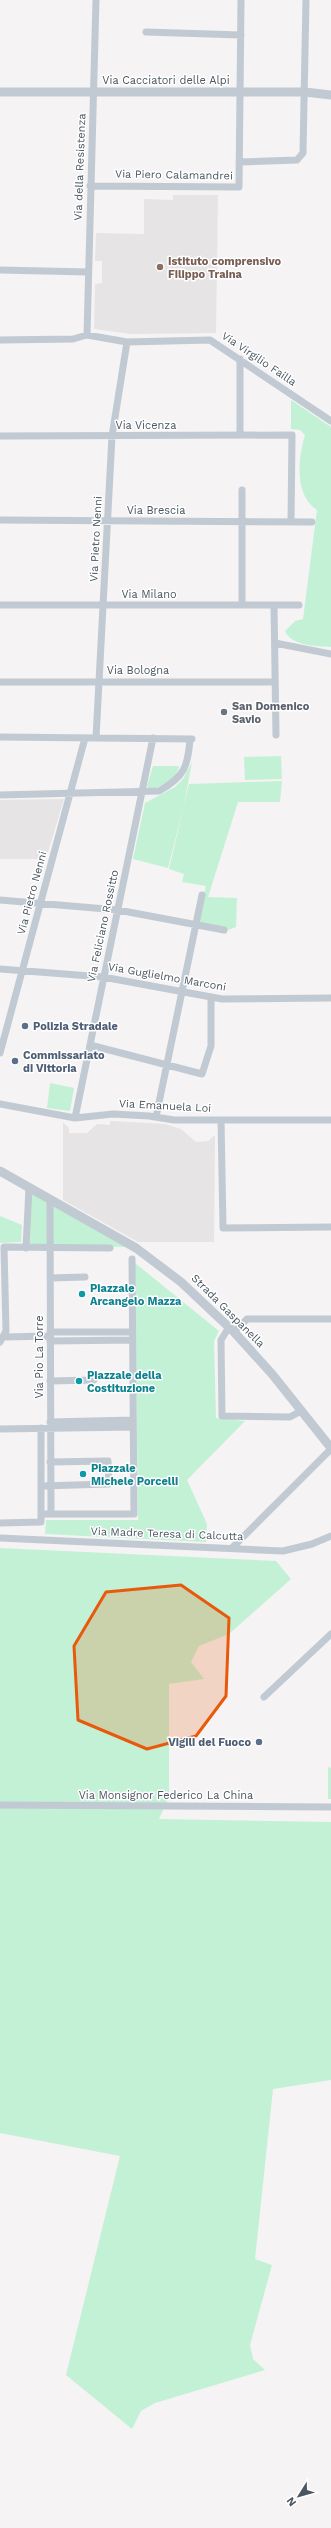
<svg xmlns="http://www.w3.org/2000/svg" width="331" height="2528" font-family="'Work Sans',sans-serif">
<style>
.education{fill:#e6e4e5}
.green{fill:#c3f1d5}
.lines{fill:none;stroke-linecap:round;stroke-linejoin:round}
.minor{stroke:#c1cad2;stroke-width:7}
.tertiary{stroke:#c1cad2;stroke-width:9}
.marked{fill:#e8590c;fill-opacity:0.2;stroke:#e8590c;stroke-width:3;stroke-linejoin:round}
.education-dot{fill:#8d6e63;stroke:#fff;stroke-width:1.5}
.worship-dot{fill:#6b7280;stroke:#fff;stroke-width:1.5}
.service-dot{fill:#5c6f8a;stroke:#fff;stroke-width:1.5}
.culture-dot{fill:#0f9aa8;stroke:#fff;stroke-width:1.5}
.labels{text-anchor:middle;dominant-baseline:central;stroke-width:3;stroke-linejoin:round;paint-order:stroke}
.street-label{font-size:11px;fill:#4a5661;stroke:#fff}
.education-label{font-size:11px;font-weight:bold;fill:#785e54;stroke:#fff;text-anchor:start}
.worship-label{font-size:11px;font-weight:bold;fill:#5b616d;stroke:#fff;text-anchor:start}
.service-label{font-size:11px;font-weight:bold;fill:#4e5e75;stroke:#fff;text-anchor:start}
.culture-label{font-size:11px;font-weight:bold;fill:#0d838f;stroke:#fff;text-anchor:start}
</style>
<rect width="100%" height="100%" fill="#f5f3f3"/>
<path class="education" d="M173,195h45l-2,138 -85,1 -37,-5 1,-45 7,-1v-22h-7l1,-28 48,1v-35l29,1z
M64,799l-18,60h-46v-59z
M110,1121l55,3 16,5 15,13 12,-1 7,-6 -1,107h-76l-75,-42v-78l6,6v5h18l10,-9 13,1z"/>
<path class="green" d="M291,400l40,27v220c-15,-1 -39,-1 -46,-16l10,-10 8,-2 14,-109c-23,-15 -19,-51 -12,-75l-5,-5 -9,-1z
M281,756l1,23 -37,1 -1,-23z
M192,762l-8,43 -16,63 -35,-9 12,-56 30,-16 8,-8z
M153,766h26c-2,13 -16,19 -27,24l-5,-4z
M282,781l-2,21h-42l-30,95 29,1 -1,29 -8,3 -31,-7 9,-37 -24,-4 2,-8 -15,-5 20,-85z
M50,1083l24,5 -4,23 -23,-3z
M31,1191l97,56 -100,-1z
M0,1216l22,9 -1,17 -21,1z
M135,1263l84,68 -5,10 2,77 29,3 -58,59 20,44 -1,18 -161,-8 1,-14h92z
M0,1548l276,13 15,18 -62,55 -30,12 -8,16 13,17 -35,5v113l-10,22 172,3v258l-58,9 -18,170 17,6 -22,80 3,14 12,11 -110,33 -14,8 -9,18 -66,-54 54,-219 -120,-23z
M328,1767l3,1v31h-3z"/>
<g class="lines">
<path class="minor" d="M146,32l95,3
M239,162l58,-2 6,-7 3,-153
M90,186l149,1 2,-187
M0,270l88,2
M87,335l9,-335
M0,340l73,-1 14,-4 40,7 83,-2 121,81
M240,359v76
M0,436l292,-1 -1,87
M242,490v115
M0,520l312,2
M0,605h299
M274,605l2,130
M275,643l56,11
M0,682h275
M0,737l192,2
M96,738l16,-302 15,-94
M0,795l159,-4c25,-14 29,-24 31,-52
M0,900l118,10 106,20
M0,969l103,8 119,22 109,-1
M90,1045l112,29 9,-28v-49
M0,1053l85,-315
M0,1104l75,14 38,-4 36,2 25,4h157
M156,1117l46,-222
M75,1118l78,-380
M221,1120l2,108 108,-1
M50,1199l1,315
M26,1248l3,-60
M50,1278l35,-1
M229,1327l-8,13 1,76 68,1 11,-6
M50,1332h82
M234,1332l13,-13h84
M4,1337l46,-1
M50,1341l82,-1
M0,1342l6,-11 -2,-84 106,1
M50,1381l44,-1
M50,1422l83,-2
M0,1429l133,-2
M41,1486l68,-2 -1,-23 -58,1
M41,1514h93l-2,-255
M0,1523l41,-1v-94
M0,1538l283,13 29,-7 19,-8
M232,1548l99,-99
M264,1697l67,-63
M0,1805l331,2"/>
<path class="tertiary" d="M0,92h305l26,3
M0,1171l136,77 45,34 53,50 38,42 59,74"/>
</g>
<path class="marked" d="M181,1585l48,33 -3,78 -30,40 -49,13 -69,-29 -4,-74 32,-54z"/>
<circle class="education-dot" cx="160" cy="267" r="4"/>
<circle class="worship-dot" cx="224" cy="712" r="4"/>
<g class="service-dot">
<circle cx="25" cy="1026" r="4"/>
<circle cx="15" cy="1061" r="4"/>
<circle cx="259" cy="1742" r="4"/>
</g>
<g class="culture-dot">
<circle cx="82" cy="1294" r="4"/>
<circle cx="79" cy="1381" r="4"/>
<circle cx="83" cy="1474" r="4"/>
</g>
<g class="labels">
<g class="street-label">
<text x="166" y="80">Via Cacciatori delle Alpi</text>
<text transform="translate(80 167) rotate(-88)">Via della Resistenza</text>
<text transform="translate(174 175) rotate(1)">Via Piero Calamandrei</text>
<text transform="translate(259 359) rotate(34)">Via Virgilio Failla</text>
<text x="146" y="425">Via Vicenza</text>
<text x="156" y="510">Via Brescia</text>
<text transform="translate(96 539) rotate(-87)">Via Pietro Nenni</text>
<text x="149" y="594">Via Milano</text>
<text x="138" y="670">Via Bologna</text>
<text transform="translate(32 893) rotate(-75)">Via Pietro Nenni</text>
<text transform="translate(103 926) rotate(-78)">Via Feliciano Rossitto</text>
<text transform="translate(167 977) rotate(10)">Via Guglielmo Marconi</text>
<text transform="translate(165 1106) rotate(3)">Via Emanuela Loi</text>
<text transform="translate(228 1311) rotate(45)">Strada Gaspanella</text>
<text transform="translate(39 1357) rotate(-90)">Via Pio La Torre</text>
<text transform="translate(167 1534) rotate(2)">Via Madre Teresa di Calcutta</text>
<text x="166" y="1795">Via Monsignor Federico La China</text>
</g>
<g class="education-label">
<text x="168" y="261">Istituto comprensivo<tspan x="168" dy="13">Filippo Traina</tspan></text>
</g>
<g class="worship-label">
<text x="232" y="706">San Domenico<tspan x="232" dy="13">Savio</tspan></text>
</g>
<g class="service-label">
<text x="33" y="1026">Polizia Stradale</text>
<text x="23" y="1055">Commissariato<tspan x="23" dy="13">di Vittoria</tspan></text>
<text x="251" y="1742" text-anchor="end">Vigili del Fuoco</text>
</g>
<g class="culture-label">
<text x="90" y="1288">Piazzale<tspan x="90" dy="13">Arcangelo Mazza</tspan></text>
<text x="87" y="1375">Piazzale della<tspan x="87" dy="13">Costituzione</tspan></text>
<text x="91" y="1468">Piazzale<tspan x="91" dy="13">Michele Porcelli</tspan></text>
</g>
</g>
<g transform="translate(299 2496) rotate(233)" stroke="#ffffff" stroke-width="3" paint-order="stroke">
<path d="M0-3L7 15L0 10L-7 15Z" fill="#4a5661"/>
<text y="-6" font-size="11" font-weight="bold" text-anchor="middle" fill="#4a5661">N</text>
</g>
</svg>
